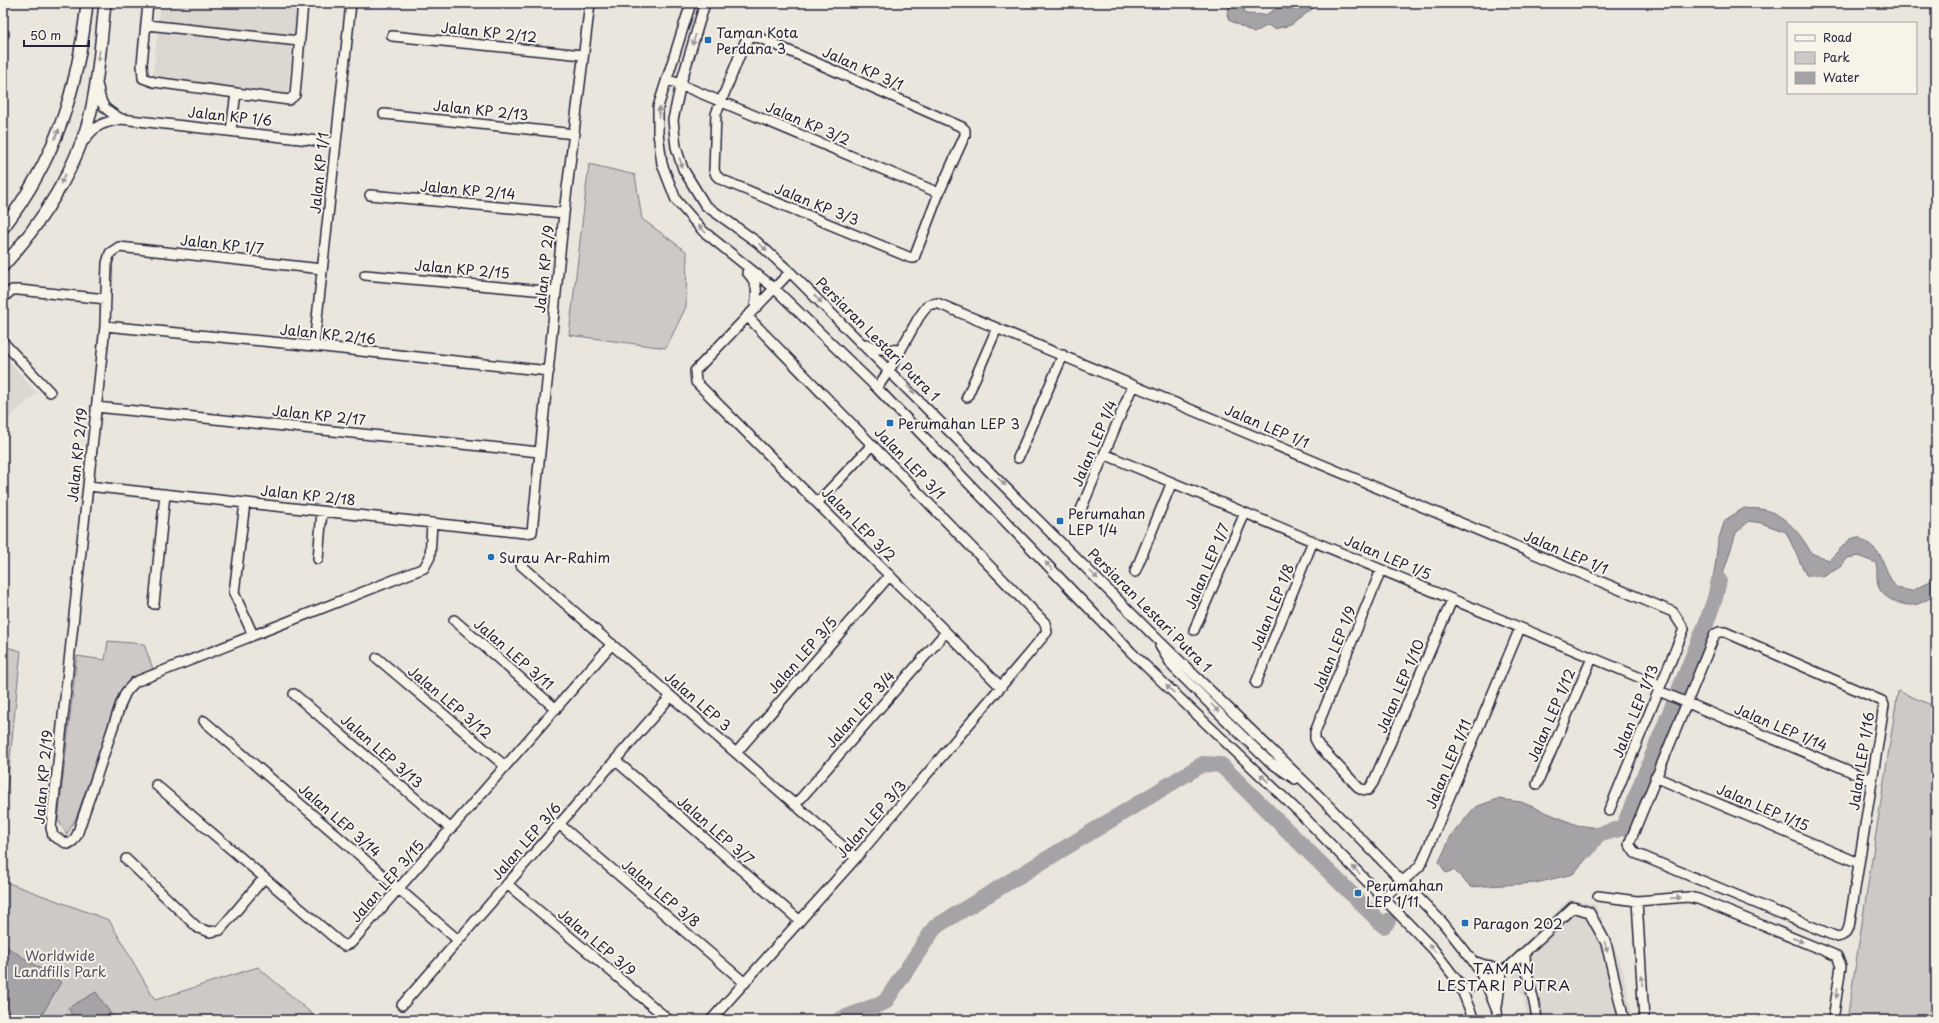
<svg xmlns="http://www.w3.org/2000/svg" width="1939" height="1023" font-family="'Playpen Sans',sans-serif">
<style>
.built{fill:#dbd8d2}
.green{fill:#cdc9c6;stroke:#787680}
.water{fill:#a6a3a6;stroke:#716f7b}
.lines{fill:none;stroke-linecap:round;stroke-linejoin:round}
.river{stroke:#a6a3a6;stroke-width:16}
.minor-casing{stroke:#22223b;stroke-width:12}
.major-casing{stroke:#22223b;stroke-width:14}
.minor{stroke:#f7f3e8;stroke-width:9}
.major{stroke:#f7f3e8;stroke-width:11}
.oneway{fill:#97959a}
.poi-dot{fill:#1f6fb2;stroke:#f7f3e8;stroke-width:1.5}
.labels{text-anchor:middle;dominant-baseline:central;stroke-width:4;stroke-linejoin:round;paint-order:stroke}
.street-label{font-size:14px;fill:#22223b;stroke:#f7f3e8}
.poi-label{font-size:14px;fill:#22223b;stroke:#f7f3e8;text-anchor:start}
.park-label{font-size:14px;fill:#555465;stroke:#f7f3e8}
.neighbourhood-label{font-size:15px;letter-spacing:1px;fill:#22223b;stroke:#f7f3e8}
</style>
<rect width="100%" height="100%" fill="#eae6de"/>
<filter id="ink" filterUnits="userSpaceOnUse"><feTurbulence type="fractalNoise" baseFrequency=".025" numOctaves="2"/><feDisplacementMap in="SourceGraphic" scale="8" xChannelSelector="R" yChannelSelector="G"/><feConvolveMatrix kernelMatrix="1 2 1 2 8 2 1 2 1" color-interpolation-filters="sRGB"/></filter>
<g filter="url(#ink)">
<path class="built" d="M160,3h138l-11,92 -134,-19z
M3,355l34,38 -34,30z
M1569,899l27,6 26,61 11,54h-105l-5,-23 -16,-37z"/>
<path class="green" d="M589,164l46,11 7,44 45,33 -1,55 -20,41 -97,-13z
M108,641l36,3 9,25 -20,8 -12,12 -44,127 -10,18 -9,-14 19,-164 28,4z
M3,646l18,5 -18,178z
M1898,691l38,16v313h-89z
M3,881l106,39 46,80 103,-33 61,53h-316z"/>
<path class="water" d="M1230,3h13l2,11 20,1 13,-7h14l8,-5h20l-29,22 -17,4 -6,-4 -14,8 -25,-13 -2,-6z
M1744,508c7,1 15,0 22,2 20,6 36,25 45,43l18,7 21,-21 8,-2c8,5 17,10 22,18 6,12 8,23 17,33l15,3 20,-11 4,-6v20c-5,4 -16,10 -22,11 -13,1 -33,-7 -36,-20 -2,-6 0,-15 -2,-22l-18,-7 -10,2 -8,9 -17,10 -17,-2 -20,-43 -25,-9 -12,-2 -13,12 -13,41 -4,29 -11,-4 7,-32 3,-26 7,-21z
M1498,799l23,3 56,23 22,3 4,12 -30,34 -37,9 -65,4 -17,-17 -8,3 -7,-11 12,-26 24,-29z
M7,947l54,35 -22,38h-36v-67z
M96,992l19,28h-40l-7,-12z"/>
<g class="lines">
<path class="river" d="M1587,850l10,-15 26,-7 83,-204 9,-26 4,-18
M839,1020l46,-18 50,-75 268,-163 18,1 163,161 4,-5"/>
<defs>
<path id="minor" d="M148,3l-6,61 1,14 11,4 82,11
M691,3l-33,104v26l4,31 14,36 27,31 71,57 103,100 254,264 168,160 134,137 26,34 15,37
M705,3l-24,80 -8,37 3,27 7,22 22,36 52,37 33,30 364,364 160,155 129,132 30,38 12,20 12,30 1,9
M147,25l152,16
M3,34h1
M392,36l191,19
M752,37l8,1 202,89 3,3v5l-26,58 -25,65h-3l-191,-79 -4,-4 -2,-5 2,-56 29,-72z
M667,79l272,114
M98,87c3,20 6,22 23,32
M384,114l191,20
M231,130l5,-37 53,7 6,-5 8,-92
M85,140c9,-15 20,-18 36,-21l215,24
M370,195l194,18
M322,269l-203,-22 -9,6 -3,10 -2,63 -17,160 -37,342 2,8 15,8 5,-3 4,-6 44,-132 5,-11 9,-10 289,-114 6,-11 2,-34
M747,272c12,13 10,20 8,36
M790,272l-95,99 1,11 305,305
M365,275l191,17
M3,298l9,-8h7l87,9
M105,326l209,20 235,25
M3,342l47,50
M866,344l13,5 22,1
M314,346l37,-343
M877,388l13,-19 29,-52 9,-12 9,-2 736,309 11,17 -75,182
M967,397l30,-69
M96,407l443,45
M1104,454l556,232
M1018,458l45,-103
M88,486l437,47 7,-1 32,-319 26,-210
M245,503l-11,90 19,42
M817,503l55,-58
M1080,512l53,-127
M318,559l4,-48
M521,565l335,293
M1381,570l-66,162v7l4,7 41,43 8,1 5,-7 79,-183
M1135,572l37,-90
M154,604l11,-110
M454,620l102,89
M1194,630l51,-117
M1719,632h6l157,69 2,4 -35,222c-2,7 -6,9 -12,10l-202,-84 -6,-9 86,-210z
M1160,646l13,21 51,51 43,42 28,19
M377,658l128,108
M1256,683l57,-142
M1659,691l212,89
M294,694l157,135
M204,721l254,219
M736,753l154,-178
M615,760l185,161
M1655,777l204,86
M1537,784l55,-126
M156,785l188,161 7,-3 261,-299
M795,805l151,-173
M559,824l186,159
M126,859l72,69 12,4 10,-2 44,-52
M507,884l162,136
M1598,896l39,5 51,-4 10,2 139,57 4,10 -8,54
M1383,898l36,-31 4,-7 97,-232
M1637,901l7,119
M1525,954c0,23 10,43 12,66
M1473,961l29,10
M1462,991l23,-10 25,-15 63,-59 16,5 17,31 18,77
M402,1005l269,-309
M1497,1007l5,-36
M711,1020l145,-162 191,-226 -2,-9 -298,-307"/>
<path id="major" d="M3,228c53,-69 75,-139 84,-225
M3,266c38,-42 75,-99 88,-155 8,-35 10,-72 14,-108"/>
</defs>
<use href="#minor" class="minor-casing"/>
<use href="#major" class="major-casing"/>
<use href="#minor" class="minor"/>
<use href="#major" class="major"/>
</g>
<defs><path id="oneway-solid" d="M-6-.8H1V-3.2L6.5 0L1 3.2V.8H-6Z"/></defs>
<g class="oneway">
<use href="#oneway-solid" transform="translate(694 40) rotate(107)"/>
<use href="#oneway-solid" transform="translate(99 56) rotate(96)"/>
<use href="#oneway-solid" transform="translate(659 112) rotate(-86)"/>
<use href="#oneway-solid" transform="translate(57 134) rotate(-66)"/>
<use href="#oneway-solid" transform="translate(681 163) rotate(73)"/>
<use href="#oneway-solid" transform="translate(63 179) rotate(117)"/>
<use href="#oneway-solid" transform="translate(702 229) rotate(-135)"/>
<use href="#oneway-solid" transform="translate(763 247) rotate(42)"/>
<use href="#oneway-solid" transform="translate(818 299) rotate(45)"/>
<use href="#oneway-solid" transform="translate(911 390) rotate(45)"/>
<use href="#oneway-solid" transform="translate(1002 482) rotate(45)"/>
<use href="#oneway-solid" transform="translate(1049 566) rotate(-134)"/>
<use href="#oneway-solid" transform="translate(1094 575) rotate(45)"/>
<use href="#oneway-solid" transform="translate(1170 689) rotate(-136)"/>
<use href="#oneway-solid" transform="translate(1215 708) rotate(46)"/>
<use href="#oneway-solid" transform="translate(1264 778) rotate(-136)"/>
<use href="#oneway-solid" transform="translate(1356 870) rotate(-134)"/>
<use href="#oneway-solid" transform="translate(1676 898) rotate(-4)"/>
<use href="#oneway-solid" transform="translate(1798 940) rotate(23)"/>
<use href="#oneway-solid" transform="translate(1606 947) rotate(74)"/>
<use href="#oneway-solid" transform="translate(1432 948) rotate(-131)"/>
<use href="#oneway-solid" transform="translate(1642 981) rotate(-93)"/>
<use href="#oneway-solid" transform="translate(1837 993) rotate(98)"/>
</g>
</g>
<g class="poi-dot">
<rect x="704" y="36" width="8" height="8" rx="2"/>
<rect x="886" y="419" width="8" height="8" rx="2"/>
<rect x="1056" y="517" width="8" height="8" rx="2"/>
<circle cx="491" cy="557" r="4"/>
<rect x="1354" y="889" width="8" height="8" rx="2"/>
<rect x="1461" y="919" width="8" height="8" rx="2"/>
</g>
<g class="labels">
<g class="street-label">
<text transform="translate(489 32) rotate(6)">Jalan KP 2/12</text>
<text transform="translate(863 68) rotate(24)">Jalan KP 3/1</text>
<text transform="translate(481 110) rotate(6)">Jalan KP 2/13</text>
<text transform="translate(230 116) rotate(6)">Jalan KP 1/6</text>
<text transform="translate(808 123) rotate(23)">Jalan KP 3/2</text>
<text transform="translate(319 173) rotate(-84)">Jalan KP 1/1</text>
<text transform="translate(468 190) rotate(5)">Jalan KP 2/14</text>
<text transform="translate(817 204) rotate(22)">Jalan KP 3/3</text>
<text transform="translate(222 244) rotate(6)">Jalan KP 1/7</text>
<text transform="translate(462 269) rotate(5)">Jalan KP 2/15</text>
<text transform="translate(544 269) rotate(-84)">Jalan KP 2/9</text>
<text transform="translate(328 334) rotate(6)">Jalan KP 2/16</text>
<text transform="translate(878 339) rotate(45)">Persiaran Lestari Putra 1</text>
<text transform="translate(319 415) rotate(6)">Jalan KP 2/17</text>
<text transform="translate(1267 426) rotate(23)">Jalan LEP 1/1</text>
<text transform="translate(1094 443) rotate(-67)">Jalan LEP 1/4</text>
<text transform="translate(77 455) rotate(-84)">Jalan KP 2/19</text>
<text transform="translate(910 463) rotate(46)">Jalan LEP 3/1</text>
<text transform="translate(308 495) rotate(6)">Jalan KP 2/18</text>
<text transform="translate(859 524) rotate(45)">Jalan LEP 3/2</text>
<text transform="translate(1566 552) rotate(23)">Jalan LEP 1/1</text>
<text transform="translate(1388 557) rotate(23)">Jalan LEP 1/5</text>
<text transform="translate(1207 566) rotate(-67)">Jalan LEP 1/7</text>
<text transform="translate(1272 607) rotate(-68)">Jalan LEP 1/8</text>
<text transform="translate(1150 610) rotate(45)">Persiaran Lestari Putra 1</text>
<text transform="translate(1334 649) rotate(-68)">Jalan LEP 1/9</text>
<text transform="translate(514 654) rotate(41)">Jalan LEP 3/11</text>
<text transform="translate(802 655) rotate(-49)">Jalan LEP 3/5</text>
<text transform="translate(1400 686) rotate(-67)">Jalan LEP 1/10</text>
<text transform="translate(698 701) rotate(41)">Jalan LEP 3</text>
<text transform="translate(450 702) rotate(40)">Jalan LEP 3/12</text>
<text transform="translate(860 709) rotate(-49)">Jalan LEP 3/4</text>
<text transform="translate(1635 711) rotate(-68)">Jalan LEP 1/13</text>
<text transform="translate(1551 715) rotate(-67)">Jalan LEP 1/12</text>
<text transform="translate(1781 727) rotate(23)">Jalan LEP 1/14</text>
<text transform="translate(382 751) rotate(41)">Jalan LEP 3/13</text>
<text transform="translate(1861 761) rotate(-81)">Jalan LEP 1/16</text>
<text transform="translate(1448 764) rotate(-67)">Jalan LEP 1/11</text>
<text transform="translate(43 777) rotate(-85)">Jalan KP 2/19</text>
<text transform="translate(1763 807) rotate(23)">Jalan LEP 1/15</text>
<text transform="translate(871 819) rotate(-49)">Jalan LEP 3/3</text>
<text transform="translate(340 820) rotate(41)">Jalan LEP 3/14</text>
<text transform="translate(716 830) rotate(41)">Jalan LEP 3/7</text>
<text transform="translate(526 841) rotate(-49)">Jalan LEP 3/6</text>
<text transform="translate(387 881) rotate(-49)">Jalan LEP 3/15</text>
<text transform="translate(661 893) rotate(40)">Jalan LEP 3/8</text>
<text transform="translate(597 942) rotate(40)">Jalan LEP 3/9</text>
</g>
<g class="poi-label">
<text x="716" y="32">Taman Kota<tspan x="716" dy="16">Perdana 3</tspan></text>
<text x="898" y="423">Perumahan LEP 3</text>
<text x="1068" y="513">Perumahan<tspan x="1068" dy="16">LEP 1/4</tspan></text>
<text x="499" y="557">Surau Ar-Rahim</text>
<text x="1366" y="885">Perumahan<tspan x="1366" dy="16">LEP 1/11</tspan></text>
<text x="1473" y="923">Paragon 202</text>
</g>
<g class="park-label">
<text x="60" y="955">Worldwide<tspan x="60" dy="16">Landfills Park</tspan></text>
</g>
<g class="neighbourhood-label">
<text x="1504" y="967">TAMAN<tspan x="1504" dy="17">LESTARI PUTRA</tspan></text>
</g>
</g>
<rect width="1939" height="1023" fill="none" stroke="#f7f3e8" stroke-width="16"/>
<rect x="8" y="8" width="1923" height="1007" fill="none" stroke="#22223b" stroke-width="1.5" filter="url(#ink)"/>
<rect x="1787" y="22" width="130" height="72" fill="#f7f3e8" stroke="#a29fa3"/>
<rect x="1795" y="35" width="20" height="6" fill="#f7f3e8" stroke="#a29fa3"/>
<text x="1823" y="42" font-size="12" fill="#22223b">Road</text>
<rect x="1795" y="52" width="20" height="12" fill="#cdc9c6" stroke="#a29fa3"/>
<text x="1823" y="62" font-size="12" fill="#22223b">Park</text>
<rect x="1795" y="72" width="20" height="12" fill="#a6a3a6" stroke="#a29fa3"/>
<text x="1823" y="82" font-size="12" fill="#22223b">Water</text>
<path d="M24 40v6h65v-6" fill="none" stroke="#22223b" stroke-width="2"/>
<text x="30" y="40" font-size="12" fill="#22223b" stroke="#f7f3e8" stroke-width="3" paint-order="stroke">50 m</text>
</svg>
